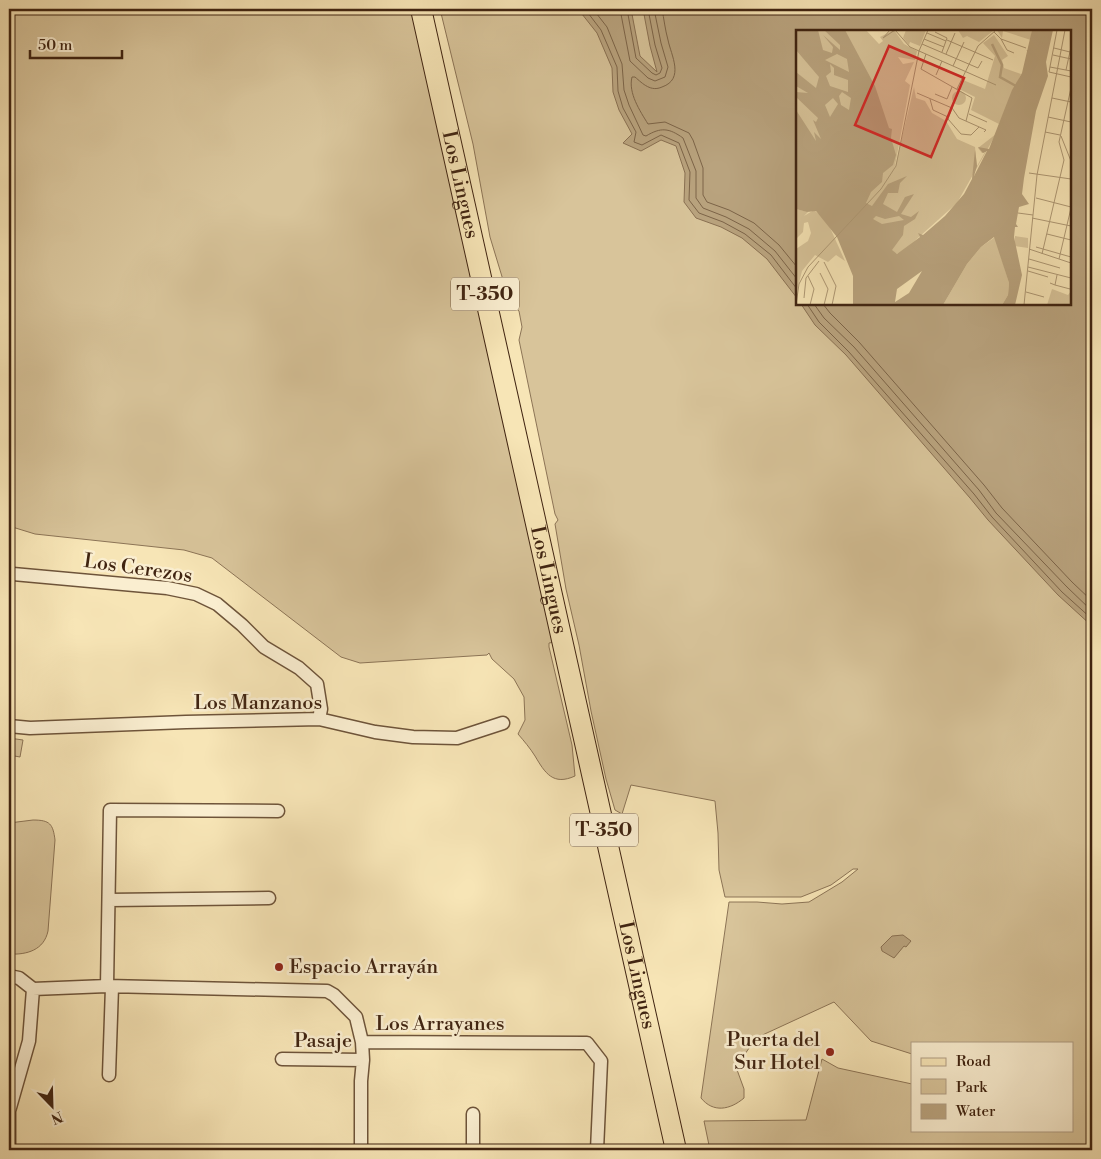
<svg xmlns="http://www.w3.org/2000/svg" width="1101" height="1159" font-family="'Libre Bodoni',serif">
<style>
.green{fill:#d8c49a;stroke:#8c7456;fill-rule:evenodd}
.water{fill:#b9a37e;stroke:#897052}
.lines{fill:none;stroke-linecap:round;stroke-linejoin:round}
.shore{stroke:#7c6448;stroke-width:1}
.minor-casing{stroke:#6e543a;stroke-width:15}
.primary-casing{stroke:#402411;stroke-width:22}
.minor{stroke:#faeed0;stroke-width:12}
.primary{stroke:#f7e5b6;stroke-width:20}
.poi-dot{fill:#8f2418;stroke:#faeed0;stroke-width:2}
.labels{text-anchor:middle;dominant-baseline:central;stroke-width:5;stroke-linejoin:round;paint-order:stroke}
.shield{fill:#faeed0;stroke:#78614a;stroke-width:1}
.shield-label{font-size:19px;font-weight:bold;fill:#402411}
.street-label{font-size:20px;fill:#402411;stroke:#faeed0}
.poi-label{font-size:20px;fill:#402411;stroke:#faeed0;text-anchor:start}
.inset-river{fill:none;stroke:#b9a37e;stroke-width:2.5}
.inset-road{fill:none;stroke:#ae9874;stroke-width:1}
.view{fill:#d62828;fill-opacity:0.15;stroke:#d62828;stroke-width:2.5}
.inset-edge{fill:none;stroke:#402411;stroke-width:2.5}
</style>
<rect width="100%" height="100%" fill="#f7e5b6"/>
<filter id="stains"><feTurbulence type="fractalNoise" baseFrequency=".004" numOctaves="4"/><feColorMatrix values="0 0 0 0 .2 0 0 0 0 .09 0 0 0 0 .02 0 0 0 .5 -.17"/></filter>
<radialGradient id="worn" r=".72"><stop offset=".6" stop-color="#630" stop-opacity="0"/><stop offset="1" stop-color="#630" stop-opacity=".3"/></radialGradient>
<path class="green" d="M9,9h415l131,633 -6,1v4l23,98 3,31c-22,10 -30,-3 -40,-20 -5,-8 -11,-15 -17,-22l7,-14 -1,-23 -10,-18 -22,-20 -3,-6 -2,2 -127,8 -19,-6 -129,-99 -28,-8 -149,-16 -26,-8z
M440,9h652v1141h-382l-6,-29 102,-1 16,-61 16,9 74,16v46h160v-87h-160v11l-41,-13 -37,-39 -78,36 -20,29 8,22v9c-14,12 -31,15 -43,0l28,-196h28l25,2 27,-2 33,-20 16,-13h-5l-22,16 -30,12h-76l-6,-27 -1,-37 -3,-32 -84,-16 -9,29 -7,-4 -9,-31 -15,-68 -12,-66 -13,-56 -11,-65 3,-4 -3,-6 -36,-174 3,-13 -3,-16 -9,-8 -20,-66 -17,-93zM797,31h273v273h-273z
M9,738l14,2 -3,17 -11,-2z
M33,820c17,0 20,4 22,20l-7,91c-4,19 -21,24 -39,23v-131z"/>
<path class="water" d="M578,9h53l9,47 17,16 -7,-26 -7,-37h449v617l-34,-31 -70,-75 -18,-22 -124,-143 -31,-30 -14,-21h269v-273h-273v267l-30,-39 -25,-21 -21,-11 -25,-9 -12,-16 1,-29 -9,-27 -15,-6 -20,11 -18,-8 9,-9 -13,-24 -6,-18 -1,-24 -15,-35z
M903,935l8,6 -5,6 -2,-1 -10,12 -12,-7 -1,-4 11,-11z"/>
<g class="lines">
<path class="shore" d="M585,9l16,21 16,37 1,24 5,17 13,24 -2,10 8,3 19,-10 18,8 11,29 -1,28 10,13 24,9 22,12 26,21 26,34
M593,9l14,18 15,37 2,26 5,15 14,30 3,1c15,-9 23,-8 37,2l13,33v27l7,10 23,9 23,12 26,22 22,28
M620,9l10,52 18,17 7,3 10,-4 3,-10 -7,-24 -7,-34
M627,9l9,49 16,15 4,2 4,-2 2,-5 -7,-23 -7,-36
M662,9c2,10 3,20 6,31 3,15 17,39 -6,47 -11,5 -19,-3 -27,-10h-3c-4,16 8,34 16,47l17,-2 24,11 4,7 10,28v27l4,7 22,8 25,13 25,22 18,22
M807,304l12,18 30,30 125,142 18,23 70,75 30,27
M814,304l10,14 30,29 125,143 17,23 71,74 25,24
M823,304l7,9 29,29 125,143 18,23 70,74 20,19"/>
<defs>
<path id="minor" d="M9,576l4,-2 154,14 29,6 21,10 25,21 22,22 35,21 18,16 4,25 -2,10
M9,726l21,2 156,-6 133,-3 56,13 38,5 44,1 46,-15
M109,900l160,-2
M9,976l10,2 14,11 74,-3 220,5 7,4 22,22 6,25 225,1 14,18 -4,89
M107,986l3,-176 168,1
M282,1059l81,1
M109,1075l3,-88
M9,1150v-39l20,-70 4,-52
M361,1150v-69l2,-21 -1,-18
M473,1150v-36"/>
<g id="primary">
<path id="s1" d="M421,9l255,1141"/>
</g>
</defs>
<use href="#minor" class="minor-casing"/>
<use href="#primary" class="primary-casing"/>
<use href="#minor" class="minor"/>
<use href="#primary" class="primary"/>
</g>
<g class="poi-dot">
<circle cx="279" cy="967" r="5"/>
<circle cx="830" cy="1052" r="5"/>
</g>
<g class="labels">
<g class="shield">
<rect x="451" y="277.5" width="68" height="33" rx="4"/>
<rect x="570" y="813.5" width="68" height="33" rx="4"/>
</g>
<g class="shield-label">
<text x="485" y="294">T-350</text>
<text x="604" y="830">T-350</text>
</g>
<g class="street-label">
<text stroke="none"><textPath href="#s1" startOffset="180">Los Lingues</textPath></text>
<text transform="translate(138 569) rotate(8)">Los Cerezos</text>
<text stroke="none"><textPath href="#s1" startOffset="585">Los Lingues</textPath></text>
<text x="258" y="703">Los Manzanos</text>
<text stroke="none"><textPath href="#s1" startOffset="990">Los Lingues</textPath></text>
<text x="440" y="1024">Los Arrayanes</text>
<text x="323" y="1041">Pasaje</text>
</g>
<g class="poi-label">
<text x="289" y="967">Espacio Arrayán</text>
<text x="820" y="1040" text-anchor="end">Puerta del<tspan x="820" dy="23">Sur Hotel</tspan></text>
</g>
</g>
<g transform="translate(796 30)">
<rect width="275" height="275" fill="#f7e5b6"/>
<path d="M0,0h70l13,14 4,-3 -3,-4 14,-7 10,14 13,7 -2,9 -17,-3 5,7 11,-2 -9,19 5,4 -16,86 20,-84 2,11 9,3 7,12 14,8 11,18 18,8 2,19 8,-14 -3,1 -4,-5 18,-14 -39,69 -57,51 -12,-1 -92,-141zM110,0h20l-6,16 -10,-4 -1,3 -6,-7zM162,0h35v1l-14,11 -12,-6 -4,2zM201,0h35l-1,10 -28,-9 -1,7zM198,5l14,21 -6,4 2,8 17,6 -22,50 -28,-14 4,-13 -16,-8 4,-9 22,9 10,-33 -12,-13zM156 68a7 7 0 1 1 14 0a7 7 0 1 1-14 0ZM0,179l12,3 -4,4 10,-6 13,11 18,40 -9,-6 -8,7 -13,-7 -13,16 -6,24v-46l12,-8 3,-8 -3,-11 -4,1 -1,9 -7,7zM219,206l13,2v10l-13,-2zM199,207l14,46 -1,12 -6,10h-59l24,-41 14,-17zM256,259l16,6 3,-4v14h-24z" fill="#d8c49a"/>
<path d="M0,0h22l5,20 9,3 1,-6 -10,-12 17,15v-5l-16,-15h21l30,56 14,42 3,1 -1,9 5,17 -3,10 -10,8 -1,9 -11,10 -5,11 6,3 16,-22 19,-8 -7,7 -2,10h-10l-5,11 14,8 8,-15 9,-3 -13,20 10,3 8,-6 -4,8 -11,7 -1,9 -11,15 5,4 23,-17 -2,-4 5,2 22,-19 19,-22 8,-15 3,-29 2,16 -3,10 13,-25 -4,2 -5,-6 11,2 23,-59 10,-17 10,-43h21l-7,32 2,14 -12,35 -12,67 -2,16 7,10 -10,3 -3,17 2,3h-3l-1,10 8,38 -7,30h-13l6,-10 1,-12 -15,-46 -13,10 -14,17 -24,41h-90v-29l-16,-39 -21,-26 -9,1 -11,-3v-99l20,31 -2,-9 7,7 -8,-19 3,2 2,-4 -22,-21v-5l12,1 -12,-7v-14l20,16 3,-11 -23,-27zM41,24l10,5 2,13 -24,-12zM34,34l4,4v7l14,5v12l-18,-6 -4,-10 5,-4zM46,62l9,6 -2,12 -8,-5 -2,-9zM37,68l5,6 -8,13 -5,-12zM80,186l9,3 14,-3 5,4 -22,4 -9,-5zM126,241l-13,22 -14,9 2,-13z" fill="#b9a37e" fill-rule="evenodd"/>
<path class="inset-river" d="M196,14l10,21 -2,12 16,9M248,31l-15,-10 11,-5 5,-16"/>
<path class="inset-road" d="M94,0l-7,8 12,-8M99,0l15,17 86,38M261,0l-8,42 22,5M139,2l12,6 -5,14M198,2l7,7 25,9M131,3l19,8M128,9l20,8M205,9l6,11 7,3M151,10l46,20M126,14l56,24 4,-7M258,18l16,4M130,24l-5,15 51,29 -6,23M150,24l9,-21M257,25l18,4M157,36l11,-24M254,37l21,4M270,40l5,-23M140,45l6,-14M161,59l21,-43 18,-16M121,63l35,15 7,10 27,12 -2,2M139,64l12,5 5,-12M256,68l19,4M134,69l3,11 15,7M156,78l-4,11 13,15 10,1 8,-8M173,84l18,8M252,87l23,5M249,102l15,3M265,106l10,25M233,143l42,6M240,168l35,9M222,183l15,2M236,188l39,8M251,204l24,6M240,217l35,10M233,219l42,14M246,224l22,-94 -5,-18 12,-54M233,229l31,9M263,229l12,-51M28,232l12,24 -4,19M232,237l43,11M232,241l20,6M24,243l8,16 -4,16M12,246l6,13 -4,16M254,253l5,2 2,-10M259,255l15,4M230,262l18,5M8,268l2,-20 13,-17M0,275l3,-21 9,-17 73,-78 15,-23 23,-115 9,-21M228,275l13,-130 28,-145"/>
<path class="view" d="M93,16l75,32 -33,79 -76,-32z"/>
<rect width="275" height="275" class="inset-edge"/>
</g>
<rect width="1101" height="1159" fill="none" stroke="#f7e5b6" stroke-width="30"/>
<rect x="10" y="10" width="1081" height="1139" fill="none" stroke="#402411" stroke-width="2.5"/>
<rect x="15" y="15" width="1071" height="1129" fill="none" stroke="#402411"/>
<rect x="911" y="1042" width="162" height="90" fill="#faeed0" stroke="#b09d84"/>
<rect x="921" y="1058" width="25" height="8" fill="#f7e5b6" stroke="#b09d84"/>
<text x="956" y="1066" font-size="15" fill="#402411">Road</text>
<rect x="921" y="1079" width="25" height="15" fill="#d8c49a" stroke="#b09d84"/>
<text x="956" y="1092" font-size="15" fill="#402411">Park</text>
<rect x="921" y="1104" width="25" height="15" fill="#b9a37e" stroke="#b09d84"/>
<text x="956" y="1116" font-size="15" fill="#402411">Water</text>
<g transform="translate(52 1106) rotate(157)" stroke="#faeed0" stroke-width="4" paint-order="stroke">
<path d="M0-4L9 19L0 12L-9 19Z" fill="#402411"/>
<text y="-8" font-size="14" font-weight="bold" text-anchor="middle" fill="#402411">N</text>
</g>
<path d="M30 50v8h92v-8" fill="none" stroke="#402411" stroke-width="2.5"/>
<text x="38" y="50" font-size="15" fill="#402411" stroke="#faeed0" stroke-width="4" paint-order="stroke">50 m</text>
<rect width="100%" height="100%" filter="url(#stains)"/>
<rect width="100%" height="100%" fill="url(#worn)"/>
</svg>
